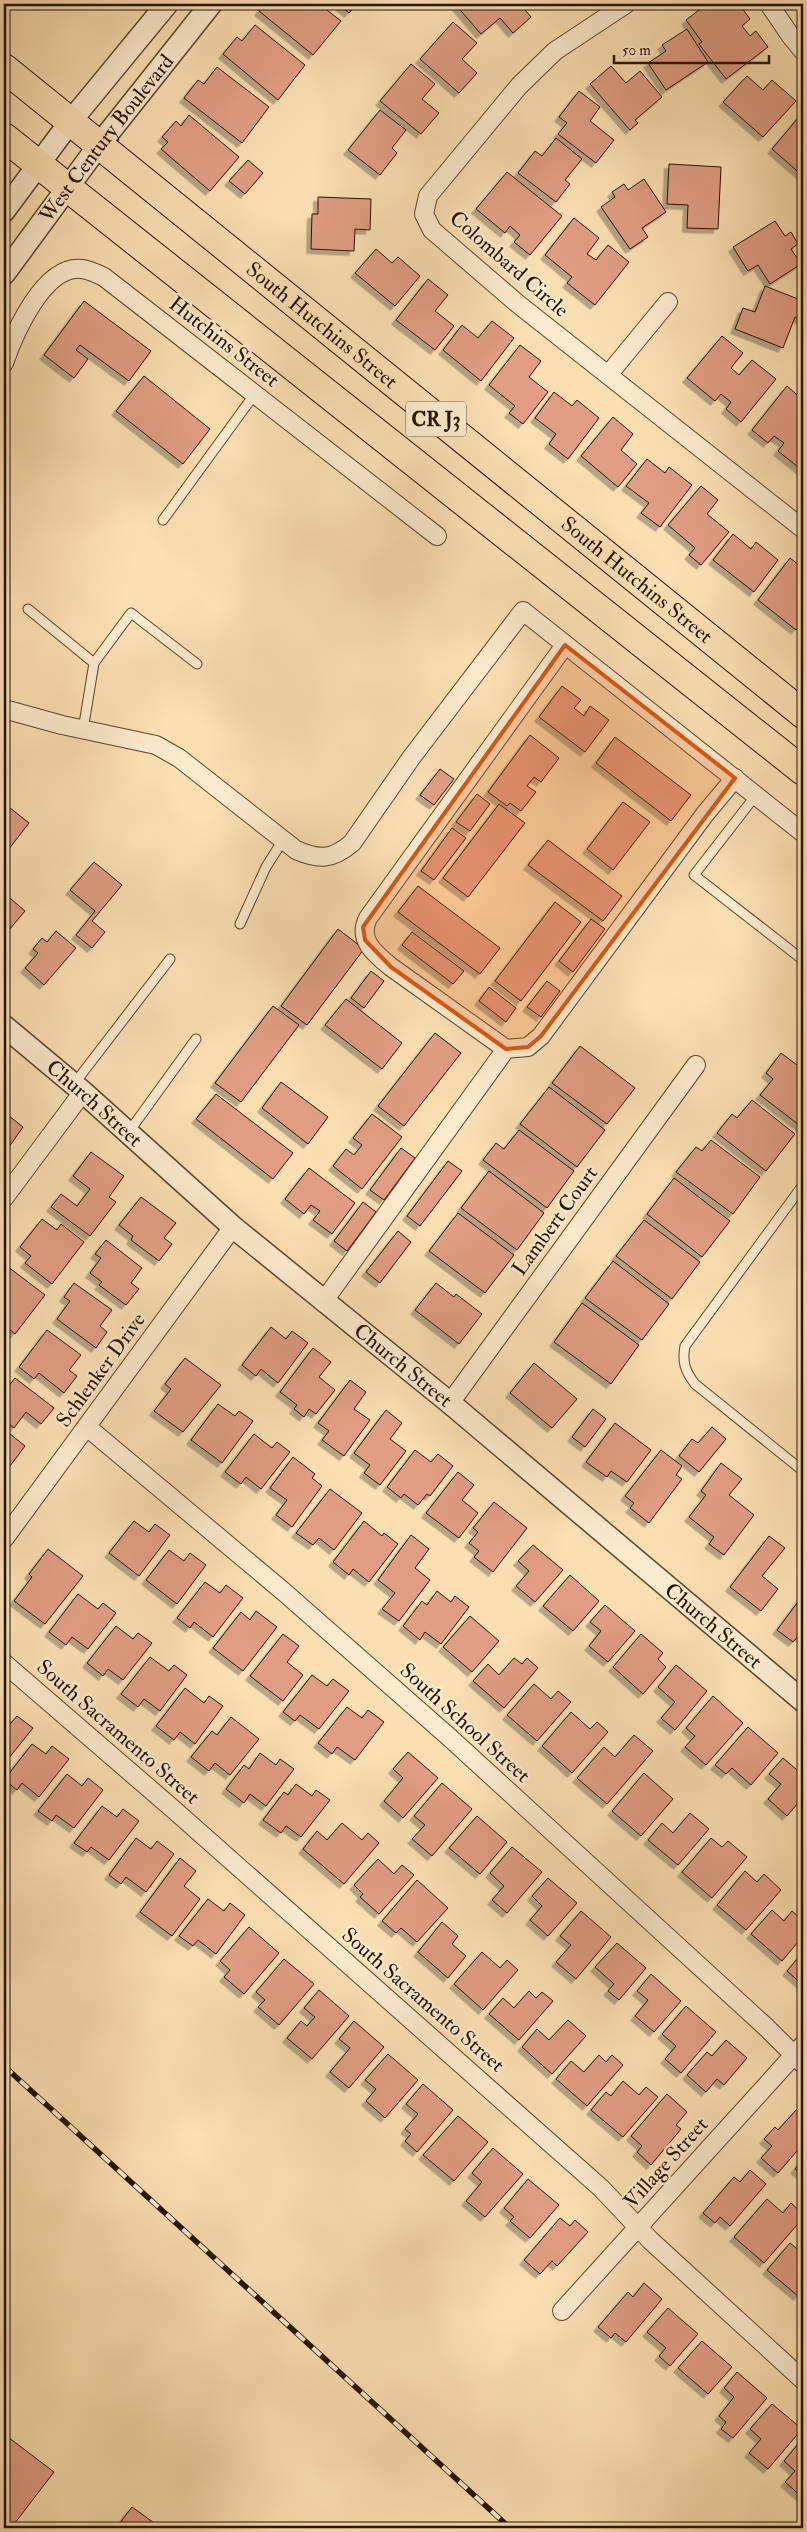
<svg xmlns="http://www.w3.org/2000/svg" width="807" height="2532" font-family="'IM FELL Double Pica',serif">
<style>
.building{fill:#e09d83;stroke:#221200;filter:url(#shadow)}
.lines{fill:none;stroke-linecap:round;stroke-linejoin:round}
.service-casing{stroke:#58452c;stroke-width:11}
.minor-casing{stroke:#58452c;stroke-width:20}
.tertiary-casing{stroke:#58452c;stroke-width:24}
.primary-casing{stroke:#221200;stroke-width:30}
.service{stroke:#fceacd;stroke-width:9}
.minor{stroke:#fceacd;stroke-width:18}
.tertiary{stroke:#fceacd;stroke-width:21}
.primary{stroke:#fadfb2;stroke-width:28}
.rail-casing{stroke:#221200;stroke-width:5.5}
.rail{stroke:#fceacd;stroke-width:4;stroke-dasharray:11;stroke-linecap:butt}
.marked{fill:#de550b;fill-opacity:0.2;stroke:#de550b;stroke-width:4;stroke-linejoin:round}
.labels{text-anchor:middle;dominant-baseline:central;stroke-width:5;stroke-linejoin:round;paint-order:stroke}
.shield{fill:#fceacd;stroke:#63533e;stroke-width:1}
.shield-label{font-size:20px;font-weight:bold;fill:#221200}
.street-label{font-size:21px;fill:#221200;stroke:#fceacd}
</style>
<defs>
<filter id="shadow"><feDropShadow dx="-4.5" dy="4.5" stdDeviation="0" flood-color="#0004"/></filter>
</defs>
<rect width="100%" height="100%" fill="#fadfb2"/>
<filter id="stains"><feTurbulence type="fractalNoise" baseFrequency=".004" numOctaves="4"/><feColorMatrix values="0 0 0 0 .2 0 0 0 0 .09 0 0 0 0 .02 0 0 0 .5 -.17"/></filter>
<radialGradient id="worn" r=".72"><stop offset=".6" stop-color="#630" stop-opacity="0"/><stop offset="1" stop-color="#630" stop-opacity=".3"/></radialGradient>
<path class="building" d="M265,4h54l22,17 -28,34 -54,-44z
M338,4h19l-8,9z
M455,4h65l11,13 -18,16 -13,-15 -19,16z
M707,4h32l11,15 -8,7 8,10 6,-5 12,16 -42,32 -27,-35 3,-2 -16,-22z
M453,22l24,21 -15,16 15,14 -18,20 -39,-34z
M255,25l50,40 -27,35 -55,-46 14,-17 5,4z
M687,29l21,33 -42,28 -18,-27 18,-12 -4,-6z
M411,64l24,20 -13,15 17,14 -18,21 -41,-33z
M611,66l15,17 14,-12 22,26 -27,23 3,3 -8,7 -40,-46z
M217,67l52,40 -27,36 -58,-45 14,-18 6,4z
M747,76l16,14 9,-10 24,21 -33,36 -40,-35z
M579,91l21,16 -10,14 24,19 -18,23 -38,-29 9,-11 -8,-6z
M380,110l26,20 -14,18 5,5 -17,22 -32,-25z
M803,112v64l-31,-27z
M189,115l50,42 -29,34 -49,-42 7,-7 -6,-5 14,-16 5,5z
M556,138l26,21 -17,21 5,4 -14,18 -38,-29 17,-22 7,5z
M248,160l15,13 -18,21 -16,-13z
M669,164l52,3 -3,62 -31,-1 1,-23 -21,-1z
M507,172l55,44 -32,39 -16,-13 6,-7 -10,-9 -5,7 -29,-24z
M644,179l22,33 -24,16 6,9 -18,12 -29,-42 14,-10 -3,-5 12,-8 4,6z
M318,197l53,2 -1,31 -15,-1 -1,22 -43,-2 1,-35h6z
M574,218l25,20 -12,16 9,6 12,-15 21,17 -34,43 -28,-22 5,-6 -27,-22z
M775,221l10,15 6,-4 7,12 -7,5 10,15 -31,20 -12,-19 -10,6 -15,-24z
M376,249l16,14 6,-6 22,19 -25,30 -40,-33z
M428,279l20,16 -13,16 19,15 -19,24 -39,-30z
M765,286l38,15 -1,19 -7,-3 -12,31 -48,-19 8,-21 12,4z
M84,301l67,50 -22,30 -49,-36 -4,5 12,9 -14,19 -30,-23z
M492,321l22,17 -33,43 -38,-31 19,-25 16,13z
M722,336l21,17 -12,15 8,7 13,-15 24,19 -35,43 -15,-13 5,-7 -10,-8 -6,7 -28,-23z
M520,345l21,16 -12,16 19,15 -25,32 -14,-11 6,-7 -26,-21z
M144,376l66,53 -27,35 -67,-53z
M787,386l16,14v16l-3,4 3,3v48l-25,-20 6,-8 -10,-7 -6,7 -16,-13z
M554,392l18,14 5,-6 22,18 -31,41 -19,-15 7,-10 -21,-16z
M613,417l20,17 -12,16 16,14 -19,23 -37,-31z
M647,459l18,14 4,-6 23,18 -32,42 -19,-14 8,-10 -23,-17z
M701,486l17,14 -11,14 22,18 -28,33 -12,-10 6,-7 -27,-23z
M733,534l18,15 5,-7 22,18 -24,32 -41,-32z
M790,558l13,10v15l-6,8 6,5v24l-7,10 -38,-30z
M562,686l19,14 -7,8 10,8 6,-10 19,14 -24,32 -46,-35z
M530,735l29,23 -18,24 -7,-5 -7,9 9,6 -15,19 -11,-8 -3,3 -19,-14z
M615,737l76,58 -20,26 -75,-58z
M440,769l14,10 -20,26 -14,-10z
M477,794l13,10 -20,27 -14,-9z
M623,802l27,20 -37,48 -26,-21z
M499,804l26,19 -57,74 -25,-19z
M10,808l19,15 -24,31 -1,-38z
M452,828l14,10 -32,42 -13,-9z
M548,840l74,56 -19,25 -75,-56z
M94,862l28,23 -30,36 13,11 -13,16 -16,-13 19,-24 -25,-21z
M418,886l82,62 -20,26 -82,-62z
M4,893l21,18 -21,25z
M555,902l26,20 -60,79 -26,-20z
M591,919l14,10 -32,43 -14,-11z
M338,929l26,20 -57,76 -26,-19z
M56,931l20,17 -32,37 -19,-17 13,-15 -5,-4 9,-11 5,4z
M412,932l52,39 -11,13 -51,-39z
M371,971l13,10 -20,27 -13,-10z
M547,981l13,10 -19,26 -14,-10z
M489,987l27,21 -10,14 -27,-21z
M346,999l56,44 -20,26 -57,-44z
M273,1006l26,19 -58,77 -26,-19z
M435,1033l26,20 -57,73 -26,-20z
M580,1046l55,42 -28,36 -55,-41z
M781,1053l16,12 4,-5 2,1v67l-43,-33 13,-16 -7,-6z
M281,1082l47,35 -20,27 -46,-36z
M549,1087l56,43 -28,37 -57,-43z
M216,1094l77,59 -20,26 -77,-60z
M752,1100l43,34 -29,37 -49,-38 15,-19 5,4z
M4,1112l19,15 -19,27z
M372,1114l30,23 -40,52 -29,-23 13,-17 8,6 8,-10 -9,-7z
M519,1130l55,41 -27,37 -64,-48 13,-17 8,6z
M711,1140l49,37 -27,37 -57,-42 20,-25 6,4z
M401,1148l14,10 -31,42 -14,-10z
M91,1152l33,24 -15,21 7,5 -26,34 -39,-29 10,-13 16,12 13,-17 -17,-13z
M448,1161l14,10 -42,55 -13,-10z
M309,1168l46,35 -23,31 -19,-14 7,-9 -9,-6 -7,9 -19,-15z
M489,1171l55,42 -27,37 -56,-42z
M674,1178l56,43 -28,36 -55,-43z
M141,1197l35,26 -12,15 8,6 -13,17 -28,-21 2,-4 -14,-11z
M363,1202l13,10 -29,39 -13,-10z
M458,1213l56,42 -29,38 -56,-42z
M42,1219l15,11 4,-6 23,18 -32,42 -27,-21 6,-7 -11,-9z
M644,1220l56,42 -28,37 -56,-43z
M398,1231l13,11 -31,41 -14,-11z
M106,1240l36,28 -11,15 8,6 -13,16 -27,-20 3,-3 -12,-9 11,-15 -6,-4z
M613,1261l56,43 -27,36 -57,-42z
M7,1266l38,29 -30,39 -11,-9v-55z
M74,1283l38,27 -12,16 7,6 -11,16 -39,-29 13,-18 -6,-4z
M436,1283l18,14 2,-3 26,20 -23,30 -44,-34z
M582,1303l57,42 -28,39 -57,-42z
M271,1327l15,12 6,-8 16,12 -30,40 -17,-14 -5,7 -14,-11z
M47,1330l34,25 -12,15 8,6 -13,17 -25,-20 -5,6 -15,-12z
M313,1348l18,14 -12,15 16,13 -19,24 -7,-5 -5,8 -10,-8 3,-4 -17,-13z
M185,1358l36,27 -38,47 -29,-21 17,-22 -6,-5z
M534,1363l43,36 -25,29 -42,-35z
M15,1378l39,30 -13,16 -15,-12 -12,16 -10,-8v-28z
M350,1380l16,12 -12,17 16,11 -26,36 -22,-16 7,-9 -11,-8z
M218,1404l17,12 4,-5 14,10 -31,42 -31,-23z
M593,1409l13,10 -21,28 -13,-10z
M386,1410l16,13 -12,16 16,12 -26,34 -16,-12 6,-8 -16,-12z
M615,1423l36,27 -24,32 -16,-11 -4,6 -21,-15z
M712,1427l14,12 -27,33 -20,-16 13,-17 6,4z
M4,1429l21,17 -21,28z
M254,1434l18,14 5,-6 13,10 -29,37 -15,-12 -5,7 -16,-12z
M415,1450l16,12 7,-8 15,12 -23,30 -3,-2 -9,11 -14,-11 -3,4 -14,-11z
M661,1450l21,16 -6,9 6,4 -33,44 -19,-15 4,-5 -9,-7z
M293,1457l22,17 -3,4 10,8 -30,41 -16,-12 11,-15 -17,-12z
M721,1463l21,16 -13,16 25,20 -30,40 -15,-11 5,-7 -25,-20 17,-22 -5,-4z
M458,1472l16,13 -12,15 16,13 -19,25 -33,-25z
M330,1489l32,24 -28,37 -15,-12 -6,7 -17,-12z
M494,1502l33,26 -34,44 -19,-15 5,-6 -10,-8 9,-11 -5,-4z
M134,1521l15,11 6,-8 15,11 -31,41 -30,-23z
M364,1521l18,15 2,-3 14,11 -29,38 -16,-13 -4,6 -16,-13z
M411,1535l18,14 -14,19 15,12 -31,41 -17,-12 13,-16 -17,-13z
M769,1536l16,12 -23,28 16,13 -17,22 -31,-24z
M533,1545l30,25 -28,32 -19,-16 13,-15 -11,-10z
M48,1549l35,27 -38,48 -31,-23 18,-24 -3,-3z
M169,1550l15,11 6,-8 16,12 -29,39 -31,-24z
M570,1575l29,26 -26,30 -30,-25z
M205,1582l15,11 6,-8 17,13 -30,39 -19,-15 -4,6 -13,-10z
M437,1591l14,11 4,-6 14,11 -28,37 -16,-12 -5,8 -17,-14 19,-25 5,4z
M78,1594l20,15 5,-6 13,10 -28,36 -16,-12 -6,8 -17,-13z
M803,1595v43l-4,-3 -6,7 -16,-12z
M605,1605l30,26 -27,31 -19,-16 12,-15 -11,-9z
M256,1611l21,16 -34,44 -30,-23 28,-36 9,8z
M470,1616l29,25 -27,31 -29,-25z
M116,1626l17,13 5,-6 14,10 -29,37 -15,-11 -5,7 -16,-13z
M283,1634l16,12 -12,16 16,13 -20,26 -33,-25z
M641,1634l22,19 -5,6 8,8 -23,27 -30,-27z
M150,1657l19,14 5,-6 13,10 -27,36 -16,-12 -6,8 -17,-13z
M514,1658l8,6 5,-6 11,10 -34,40 -31,-27 15,-17 11,11z
M676,1665l31,26 -32,39 -14,-12 14,-16 -17,-15z
M312,1675l15,11 6,-7 16,12 -30,38 -19,-14 -5,6 -12,-9z
M534,1684l17,15 7,-8 13,11 -34,39 -30,-26z
M185,1688l19,15 5,-7 14,10 -28,38 -15,-12 -6,8 -18,-14z
M713,1696l30,27 -37,42 -21,-18 10,-11 -9,-8z
M347,1707l15,11 6,-8 16,12 -29,38 -18,-13 -5,7 -14,-11z
M571,1712l19,17 7,-7 11,10 -36,41 -30,-27z
M17,1716l16,12 -29,36v-45l6,5z
M231,1717l28,22 -29,36 -15,-12 -6,8 -18,-14 21,-26 5,4z
M748,1727l30,26 -27,32 -19,-17 -6,6 -11,-9z
M634,1735l19,16 -46,53 -30,-26 27,-31 11,10z
M32,1744l14,10 6,-8 17,13 -30,38 -17,-14 -5,7 -13,-10z
M408,1752l30,26 -35,40 -19,-17 19,-23 -10,-9z
M260,1753l16,12 4,-6 14,10 -28,37 -16,-12 -6,9 -18,-14 18,-24 5,4z
M783,1758l20,17v22l-16,19 -19,-17 13,-15 -12,-10z
M644,1773l29,26 -32,37 -29,-25z
M67,1774l15,12 6,-8 15,12 -29,38 -18,-13 -4,6 -14,-10z
M442,1783l30,26 -40,47 -20,-17 13,-14 -11,-9z
M296,1784l16,12 4,-6 14,10 -29,37 -15,-11 -5,7 -18,-13 21,-28 4,3z
M102,1806l15,11 6,-8 16,12 -30,39 -18,-13 -4,5 -13,-9z
M690,1813l19,16 -31,36 -30,-25 14,-17 11,10z
M477,1816l30,26 -27,32 -31,-26z
M342,1823l20,17 6,-7 11,10 -35,41 -41,-35 14,-18 10,9z
M136,1838l15,11 6,-8 17,13 -28,38 -20,-15 -5,7 -12,-9z
M711,1838l11,9 6,-6 19,16 -35,41 -30,-26z
M512,1847l30,25 -35,41 -15,-13 12,-14 -14,-13z
M180,1858l16,13 -12,15 16,13 -28,37 -32,-24z
M378,1859l16,15 8,-9 12,10 -35,39 -19,-17 3,-3 -9,-9z
M745,1871l12,11 7,-8 17,16 -35,40 -29,-25z
M548,1878l29,25 -29,33 -18,-16 12,-14 -10,-10z
M417,1880l31,28 -31,34 -16,-14 -5,5 -14,-12z
M208,1899l16,12 6,-8 15,12 -29,39 -18,-14 -5,6 -14,-10z
M772,1910l12,11 8,-10 8,7 3,-4v22l-21,25 -31,-27z
M581,1911l30,26 -35,42 -20,-17 15,-17 -11,-9z
M442,1922l16,14 -6,8 14,12 -18,22 -30,-26z
M249,1927l30,26 -35,41 -20,-17 6,-7 -10,-9z
M617,1943l29,25 -27,32 -11,-9 6,-7 -19,-17z
M482,1952l18,16 7,-8 11,10 -35,40 -29,-26z
M803,1952v33l-16,-14z
M284,1959l30,25 -35,41 -21,-18 7,-7 -9,-8z
M651,1974l30,27 -27,31 -19,-16 13,-16 -11,-9z
M319,1990l30,26 -37,43 -25,-21 14,-17 6,5 8,-9 -11,-9z
M529,1991l7,7 6,-6 11,9 -34,39 -30,-26 14,-16 11,10z
M686,2006l30,26 -35,41 -16,-14 11,-13 -14,-12z
M568,2020l18,16 -34,38 -30,-27 15,-18 12,11z
M354,2021l30,26 -35,41 -19,-16 20,-24 -11,-9z
M726,2040l21,18 -23,27 -7,-6 -11,13 -19,-17 20,-23 5,4z
M388,2054l30,26 -33,38 -19,-17 10,-12 -11,-9z
M599,2055l7,7 6,-7 11,10 -36,41 -31,-27 15,-18 13,11z
M623,2081l16,14 7,-8 12,10 -35,40 -32,-27 15,-18 5,4z
M423,2084l30,26 -36,42 -12,-11 6,-7 -6,-5 13,-15 -12,-10z
M667,2094l20,18 -11,13 5,4 -30,36 -14,-13 5,-6 -11,-10z
M797,2109l6,5v30l-25,29 -17,-15 11,-12 -8,-7 11,-12 3,3z
M458,2116l30,26 -34,39 -31,-26z
M493,2148l30,26 -38,43 -19,-16 16,-19 -10,-9z
M803,2159v17l-8,-7z
M750,2170l16,14 -36,42 -10,-9 -5,6 -12,-10 31,-36 6,5z
M528,2179l31,26 -29,33 -20,-17 4,-4 -10,-9z
M767,2199l16,14 8,-10 12,11v4l-39,45 -30,-26z
M560,2218l10,8 5,-6 13,12 -31,34 -5,-5 -12,13 -16,-14z
M790,2243l12,10 1,-2v39l-5,6 -31,-26z
M644,2283l18,16 -36,43 -11,-9 -4,5 -13,-11 30,-35 5,5z
M668,2308l30,26 -28,32 -11,-10 7,-8 -19,-16z
M702,2341l30,26 -24,27 -30,-26z
M737,2372l30,26 -34,40 -12,-9 5,-7 -7,-6 15,-19 -10,-9z
M772,2404l30,25 -34,40 -19,-16 12,-14 -11,-10z
M4,2434l50,38 -43,56h-7z
M803,2438v60l-18,-16 10,-11 -11,-10z
M132,2507l29,21h-45z"/>
<g class="lines">
<defs>
<path id="service" d="M163,520l91,-125
M28,609l66,54
M83,730l11,-67 37,-50 66,51
M756,795l-62,80 109,85
M240,924l26,-57 17,-27
M74,1084l96,-125
M128,1133l68,-94
M803,1185l-118,161c-3,16 0,25 10,38l108,87"/>
<path id="minor" d="M626,4l-71,47 -36,35 -91,110 -4,18 8,16 86,74 285,225
M769,4l21,31 13,16
M4,363c10,-29 40,-99 78,-94 7,1 16,5 22,8l333,259
M608,375l60,-73
M565,645l-197,273c-11,22 7,36 23,49l115,82 22,-2 13,-11 164,-222 30,-36
M4,709l58,16 94,20 23,13 117,92c23,10 36,10 56,-7l59,-85 112,-147 280,222
M4,1198l79,-106
M323,1302l183,-253
M450,1403l246,-338
M87,1427l197,165 165,145 318,291 36,36
M4,1539l229,-312
M4,1663l169,146 428,379 49,52 153,140
M562,2311l241,-266"/>
<g id="tertiary">
<path d="M4,211l66,-89 97,-118"/>
<path id="s1" d="M4,274l95,-129 112,-141"/>
<path id="s2" d="M4,1026l79,66 150,135 217,176 353,298"/>
</g>
<g id="primary">
<path id="s3" d="M4,68l799,646"/>
<path d="M4,137l799,634"/>
</g>
</defs>
<use href="#service" class="service-casing"/>
<use href="#minor" class="minor-casing"/>
<use href="#tertiary" class="tertiary-casing"/>
<use href="#primary" class="primary-casing"/>
<use href="#service" class="service"/>
<use href="#minor" class="minor"/>
<use href="#tertiary" class="tertiary"/>
<use href="#primary" class="primary"/>
<defs>
<path id="rail" d="M4,2066l506,462"/>
</defs>
<use href="#rail" class="rail-casing"/>
<use href="#rail" class="rail"/>
</g>
<path class="marked" d="M565,645l170,133 -194,258 -13,11 -22,2 -115,-82 -26,-27 -2,-13z"/>
<g class="labels">
<rect class="shield" x="406" y="401.5" width="60" height="35" rx="4"/>
<g class="shield-label">
<text x="436" y="419">CR J3</text>
</g>
<g class="street-label">
<text stroke="none"><textPath href="#s1" startOffset="170">West Century Boulevard</textPath></text>
<text transform="translate(509 264) rotate(41)">Colombard Circle</text>
<text stroke="none"><textPath href="#s3" startOffset="409">South Hutchins Street</textPath></text>
<text transform="translate(224 342) rotate(38)">Hutchins Street</text>
<text stroke="none"><textPath href="#s3" startOffset="814">South Hutchins Street</textPath></text>
<text stroke="none"><textPath href="#s2" startOffset="119">Church Street</textPath></text>
<text transform="translate(555 1221) rotate(-54)">Lambert Court</text>
<text stroke="none"><textPath href="#s2" startOffset="524">Church Street</textPath></text>
<text transform="translate(101 1370) rotate(-54)">Schlenker Drive</text>
<text stroke="none"><textPath href="#s2" startOffset="929">Church Street</textPath></text>
<text transform="translate(465 1723) rotate(42)">South School Street</text>
<text transform="translate(118 1732) rotate(41)">South Sacramento Street</text>
<text transform="translate(423 2000) rotate(41)">South Sacramento Street</text>
<text transform="translate(666 2163) rotate(-48)">Village Street</text>
</g>
</g>
<rect width="807" height="2532" fill="none" stroke="#fadfb2" stroke-width="20"/>
<rect x="5" y="5" width="797" height="2522" fill="none" stroke="#221200" stroke-width="2.5"/>
<rect x="10" y="10" width="787" height="2512" fill="none" stroke="#221200"/>
<path d="M614 55v8h155v-8" fill="none" stroke="#221200" stroke-width="2.5"/>
<text x="622" y="55" font-size="15" fill="#221200" stroke="#fceacd" stroke-width="4" paint-order="stroke">50 m</text>
<rect width="100%" height="100%" filter="url(#stains)"/>
<rect width="100%" height="100%" fill="url(#worn)"/>
</svg>
